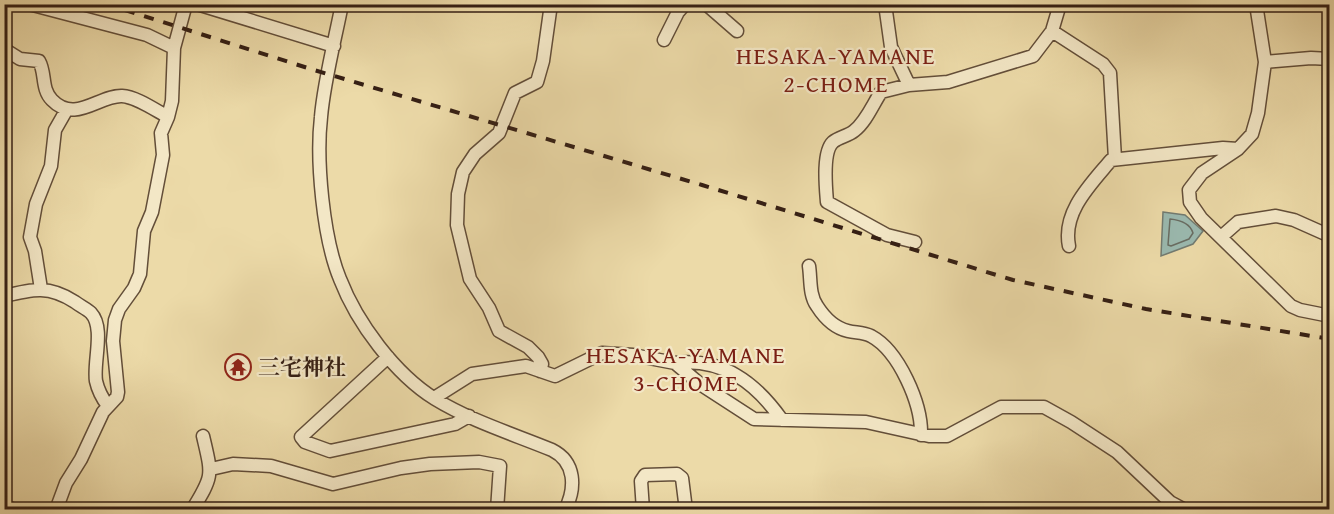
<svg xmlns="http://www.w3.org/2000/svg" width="1334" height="514" font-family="'Gentium Book Plus','Noto Serif JP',serif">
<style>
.water{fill:#9ab9af;stroke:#727b71;stroke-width:1.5}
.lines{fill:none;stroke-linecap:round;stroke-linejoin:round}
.shore{stroke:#686c62;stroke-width:1.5}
.minor-casing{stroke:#634e39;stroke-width:15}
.minor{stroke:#f3e7c6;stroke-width:12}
.rail{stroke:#351f14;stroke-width:4;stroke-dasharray:10 10;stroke-linecap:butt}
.labels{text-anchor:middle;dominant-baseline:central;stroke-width:4.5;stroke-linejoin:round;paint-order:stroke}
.poi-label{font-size:22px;font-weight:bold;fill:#351f14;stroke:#f3e7c6;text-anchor:start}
.neighbourhood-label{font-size:24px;letter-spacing:1.5px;fill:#7a1f14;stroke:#f3e7c6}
</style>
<rect width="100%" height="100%" fill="#ecdaa8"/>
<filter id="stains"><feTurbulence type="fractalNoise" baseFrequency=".00333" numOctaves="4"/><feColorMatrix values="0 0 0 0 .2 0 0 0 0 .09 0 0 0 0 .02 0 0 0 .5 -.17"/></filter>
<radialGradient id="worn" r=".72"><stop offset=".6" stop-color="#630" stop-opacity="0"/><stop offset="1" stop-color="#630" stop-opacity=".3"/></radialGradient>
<path class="water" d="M1163,212l22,3 18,16 -10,13 -32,12z"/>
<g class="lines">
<path class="shore" d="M1170,219c10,1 20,4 23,14l-4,6 -18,7 -3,-1z"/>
<defs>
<path id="minor" d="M29,4l118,31 27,13
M197,4l137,42
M342,4c-7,36 -18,77 -21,113 -5,43 2,121 19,162 17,44 55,95 95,120 36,22 78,35 117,51 24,12 24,38 13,60
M706,4l31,27
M885,4l6,43 18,38
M1256,4l9,58 -7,51 -6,21 -14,15 -36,24 -13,17 1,12 11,16 90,88 9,4 30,6
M1052,31l51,33 7,9 5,86
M664,40l14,-28 7,-8
M4,49l16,10 19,2c7,12 2,28 13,39 23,24 47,-5 70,-4 15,1 33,14 46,21
M1265,62l46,-4 19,1
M1221,237l17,-15 38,-6 18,4 36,16
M915,242l-28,-7 -60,-33c-1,-13 -5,-50 6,-60 6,-5 15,-6 21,-11 12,-9 19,-27 27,-39l28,-7 39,-3 85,-26 19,-25 8,-27
M1069,246c-7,-34 22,-62 42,-86l112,-12 15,1
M809,266c2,13 0,29 8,40 7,11 18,22 31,25 8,2 15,1 23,5 28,15 51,68 50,99
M41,289l-6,-38 -5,-14 6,-33 15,-38 4,-36 12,-21
M4,296c29,-7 45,-11 71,6 5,4 12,7 16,11 14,15 2,49 5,68 2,9 6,17 12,25
M388,357l-87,80 4,5 25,9 125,-27 14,-8
M675,363c48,-5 80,19 107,57
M540,371l2,-7 -4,-7 -10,-10 -29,-16 -10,-23 -19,-29 -13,-54 1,-31 5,-22 12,-18 24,-21 16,-40 22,-11 6,-21 8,-57
M434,398l38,-24 54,-8 29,10 47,-23 31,2 42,8 25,21 54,35 112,3 63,14h18l54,-29h43l27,15 46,30 53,50 15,8
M211,469l22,-5 38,2 62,18 68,-16 29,-4 49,-2 21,4 -3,44
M4,506l11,4
M56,510l10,-27 15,-24 22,-47 14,-15 1,-5 -5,-51 2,-21 4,-11 15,-21 6,-14 4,-43 8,-19 11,-57 -2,-22 7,-16 4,-16 2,-53 12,-44
M192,510c22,-35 20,-35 11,-74
M643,510l-2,-29 4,-6 32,-1 5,4 4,32"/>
</defs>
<use href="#minor" class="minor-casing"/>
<use href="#minor" class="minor"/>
<path class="rail" d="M106,4l208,66 388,115 311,95 133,29 184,30"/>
</g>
<defs>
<symbol id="temple-ring" viewBox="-11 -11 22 22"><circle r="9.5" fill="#f3e7c6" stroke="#8f2418" stroke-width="1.5"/><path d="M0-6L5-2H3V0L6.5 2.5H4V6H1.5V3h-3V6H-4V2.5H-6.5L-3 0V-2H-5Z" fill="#8f2418"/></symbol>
</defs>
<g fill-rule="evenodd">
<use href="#temple-ring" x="223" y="352" width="30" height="30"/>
</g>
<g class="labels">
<g class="poi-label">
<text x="258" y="367">三宅神社</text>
</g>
<g class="neighbourhood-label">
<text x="836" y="55">HESAKA-YAMANE<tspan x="836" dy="28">2-CHOME</tspan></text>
<text x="686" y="354">HESAKA-YAMANE<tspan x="686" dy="28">3-CHOME</tspan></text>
</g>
</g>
<rect width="1334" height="514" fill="none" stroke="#ecdaa8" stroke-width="24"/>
<rect x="6" y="6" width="1322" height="502" fill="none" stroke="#351f14" stroke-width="3"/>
<rect x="12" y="12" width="1310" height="490" fill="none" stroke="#351f14" stroke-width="1.5"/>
<rect width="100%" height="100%" filter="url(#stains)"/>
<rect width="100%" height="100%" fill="url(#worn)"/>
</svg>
